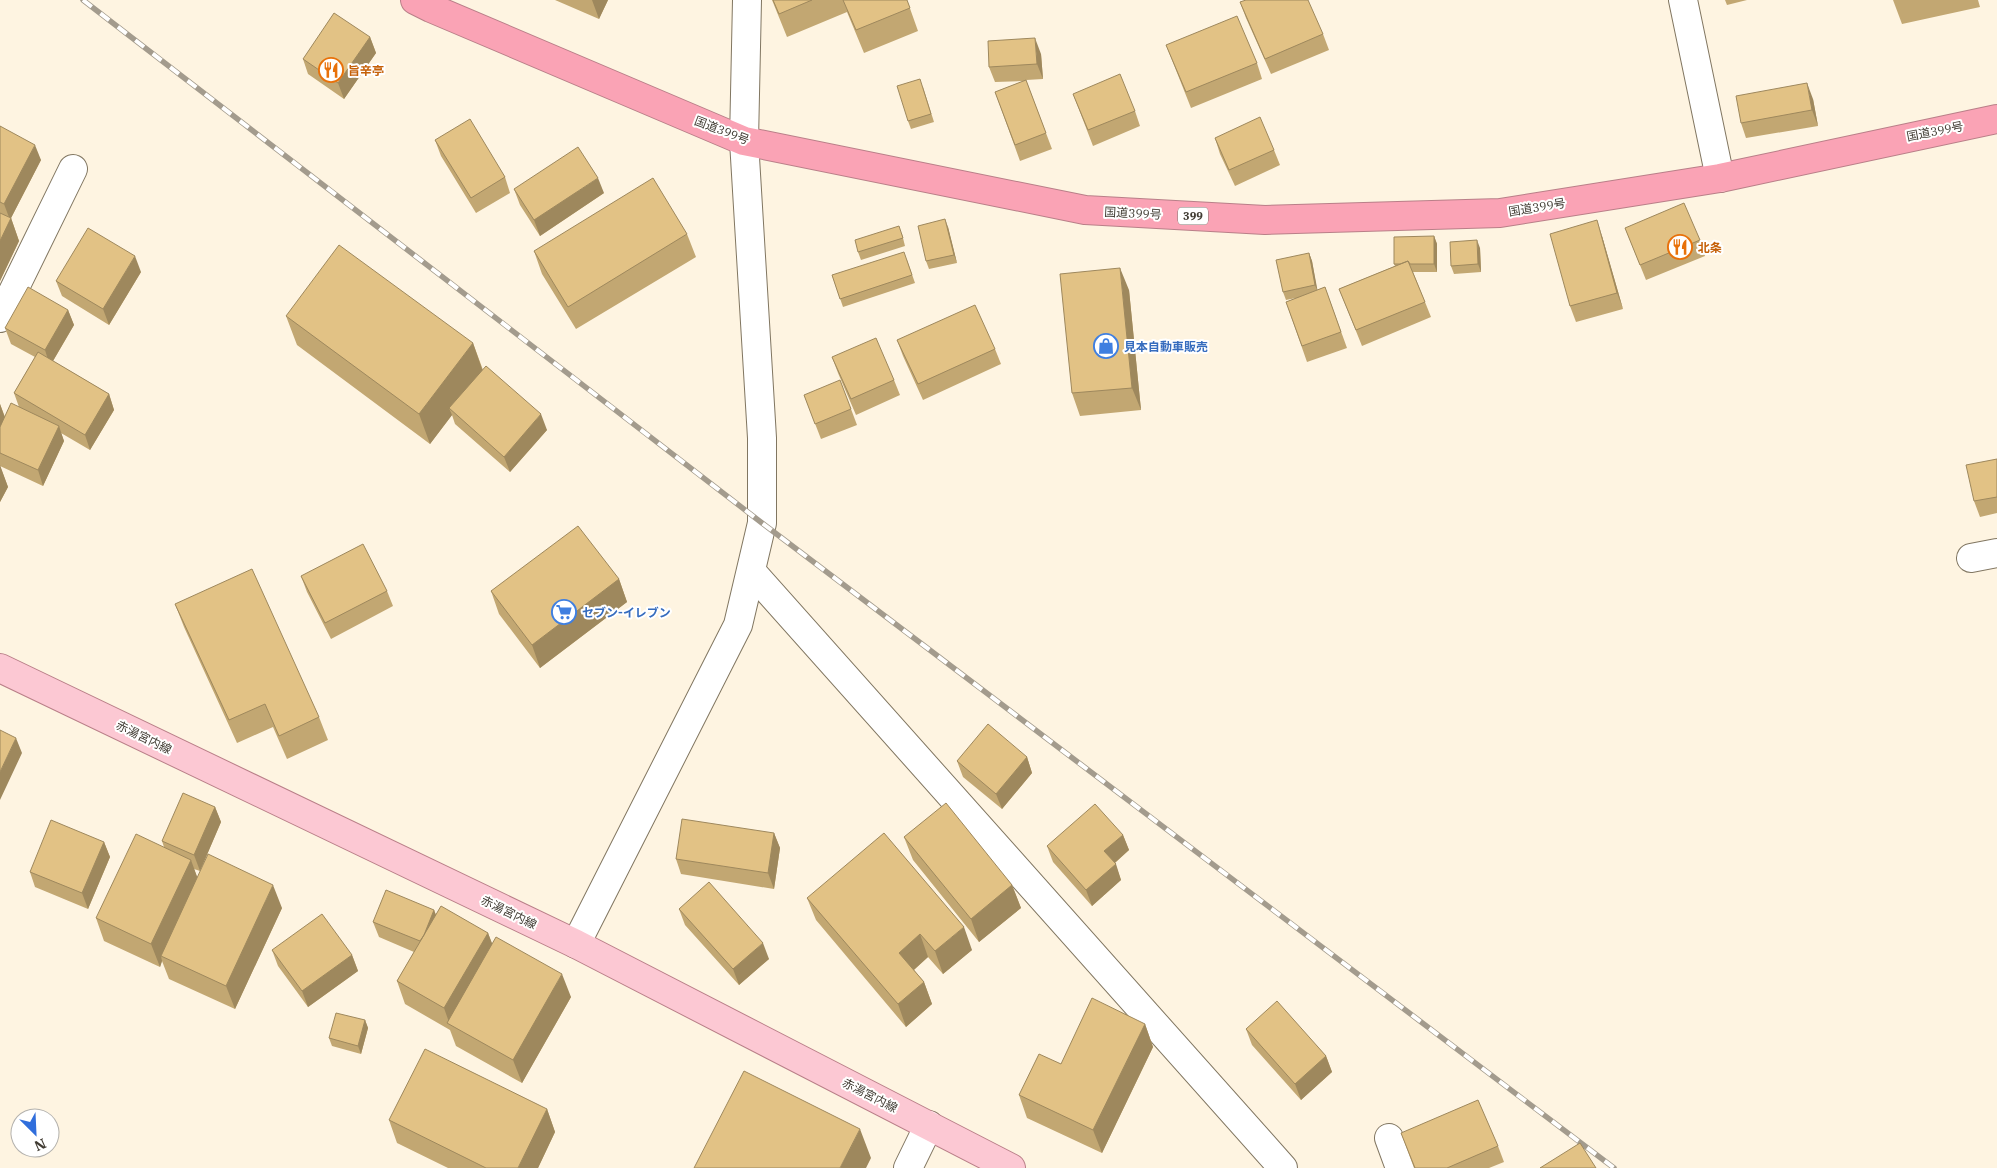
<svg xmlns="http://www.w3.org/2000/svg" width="1997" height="1168" font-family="'IBM Plex Serif','Noto Sans JP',serif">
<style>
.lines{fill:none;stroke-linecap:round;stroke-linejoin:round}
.minor-casing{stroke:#817661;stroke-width:30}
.major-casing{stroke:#b97f88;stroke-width:30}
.highway-casing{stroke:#b97f88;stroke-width:30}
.minor{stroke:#fff;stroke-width:28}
.major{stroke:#fcc8d3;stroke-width:28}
.highway{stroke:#faa3b5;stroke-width:28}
.rail-casing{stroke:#a39b8d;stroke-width:5.5}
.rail{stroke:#fff;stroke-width:4;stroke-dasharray:11;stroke-linecap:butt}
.wall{fill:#c2a772}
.shaded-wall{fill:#9e885d}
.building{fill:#e2c285;stroke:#9e885d}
.labels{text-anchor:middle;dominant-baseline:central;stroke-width:4;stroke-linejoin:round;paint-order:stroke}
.shield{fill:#fff;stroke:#7a7670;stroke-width:1}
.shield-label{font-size:11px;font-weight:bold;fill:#413c33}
.food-label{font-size:12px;font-weight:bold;fill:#c56008;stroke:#fff;text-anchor:start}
.street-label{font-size:12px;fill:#413c33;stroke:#fff}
.shop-label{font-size:12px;font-weight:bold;fill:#366cbe;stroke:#fff;text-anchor:start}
</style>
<rect width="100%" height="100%" fill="#fef4e1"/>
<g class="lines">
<defs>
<path id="minor" d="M1683,0l37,178
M0,318l73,-149
M1971,558l26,-5
M751,571l532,597
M576,944l162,-319 24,-102v-85l-18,-297 3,-141
M1389,1138l11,30
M908,1168l21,-43"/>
<path id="major" d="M0,668l576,276 435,224"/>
<path id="highway" d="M415,0l16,8 313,133 341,69 180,10 235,-7 220,-35 277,-59"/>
</defs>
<use href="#minor" class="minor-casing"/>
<use href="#major" class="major-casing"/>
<use href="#highway" class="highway-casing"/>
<use href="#minor" class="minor"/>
<use href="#major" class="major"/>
<use href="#highway" class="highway"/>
<defs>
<path id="rail" d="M83,0l679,523 852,645"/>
</defs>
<use href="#rail" class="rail-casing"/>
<use href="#rail" class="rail"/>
</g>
<path class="wall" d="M555,0h53l-9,19z
M772,0h135l11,31 -54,22 -17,-41 -60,25z
M1725,0h22l-20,5z
M1893,0h85l2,7 -78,17z
M1240,2l83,32 6,16 -58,24 -25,-56z
M370,37l6,16 -32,46 -36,-25 -5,-15z
M1166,45l91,18 5,16 -71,29z
M1041,54l2,25 -17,1 26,69 -32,12 -25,-69 29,-11 -29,1 -6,-15z
M923,87l11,35 -23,7 -3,-8z
M1073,94l62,17 5,15 -47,20z
M1813,99l5,27 -72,12 -5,-15z
M0,126l41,34 -30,58 8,23 -19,40z
M1215,138l59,12 6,15 -45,21 -15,-32z
M435,140l70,37 5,16 -34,20 -35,-57z
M514,189l90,4 -64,43 -20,-31z
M948,227l9,36 -28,6 -3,-8z
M1625,228l75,12 5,16 -59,24z
M687,234l9,23 -120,72 -34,-55 -8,-23z
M902,234l3,12 -44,14 -3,-8z
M1434,236l3,8v28h-24l18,45 -69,29 -23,-57 56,-23 -1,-2z
M1602,236l21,73 -47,13 -6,-16z
M1480,248l1,24 -27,2 -3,-8z
M1309,253l3,8 5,29 8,-3 22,61 -40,14 -21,-60 10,-4 -10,2 -3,-8z
M907,260l8,23 -72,24 -11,-32z
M141,272l-32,53 -47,-29 -6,-15z
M1129,290l12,120 -61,6 -8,-23z
M68,310l6,15 -21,36 56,33 5,16 -24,40 -29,-17 3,8 -21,45 -43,-20 8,21 -8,15v-98l5,13 14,-10 -5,-14 21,-36 -24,-13 -6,-16z
M286,316l187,27 10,27 64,60 -37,42 -55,-48 -3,-9 -22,29 -133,-99z
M897,340l98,9 6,15 -78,36 -20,-44z
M832,357l62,23 6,15 -44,20 -18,-42z
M804,395l47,14 6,16 -36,14z
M1997,459v54l-17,4 -6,-16z
M301,576l86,15 6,15 -62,33 -24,-47z
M619,579l8,23 -87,66 -41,-54 -8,-23z
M175,604l144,113 9,23 -41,19 -14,-32 -36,16 -53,-116z
M1027,757l5,16 -30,36 -39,-32 -6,-16z
M215,807l6,15 -21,49 -6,-2 3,8 85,31 -47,101 -66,-30 -7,-18 -2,6 -56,-26 -8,-23 68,-71 -2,-6z
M774,833l6,15 -6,41 -93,-15 -5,-15z
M1123,835l6,15 -14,13 6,17 -29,26 -39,-44 -6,-16z
M904,837l108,48 9,23 -42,34 -66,-82z
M104,842l6,15 -22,52 -53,-22 -5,-15z
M807,898l165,52 -29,24 -15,-17 -14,13 10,12 8,22 -26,23 -90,-107z
M679,909l90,50 -30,26 -54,-60z
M434,910l2,5 52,18 4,11 79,53 -49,86 -66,-37 -6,-16 -45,-26 -8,-23 17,-29 -35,-15 -6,-15z
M272,950l80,5 6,16 -50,36 -30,-41z
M365,1020l3,8 -7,26 -29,-8 -3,-8z
M1145,1024l8,23 -51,106 -75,-35 -8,-23 42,-31z
M1246,1029l80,27 6,16 -31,28 -49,-55z
M547,1109l8,23 -17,36h-90l-51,-25 -8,-23z
M1401,1133l97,13 6,16 -15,6h-75z"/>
<path class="shaded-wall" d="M592,0h16l-9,19z
M370,37l6,16 -32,46 -6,-16z
M1035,38l6,16 2,25 -6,-15z
M1807,83l6,16 5,27 -6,-16z
M35,145l6,15 -30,58 8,23 -19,40v-40l10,-21 -6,-16z
M598,178l6,15 -64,43 -6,-16z
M945,219l3,8 9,36 -3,-8z
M1597,220l5,16 21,73 -6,-16z
M1434,236l3,8v28l-3,-8z
M1477,240l3,8 1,24 -3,-8z
M1309,253l3,8 6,32 -3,-8z
M135,256l6,16 -32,53 -6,-16z
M1120,268l9,22 12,120 -9,-22z
M68,310l6,15 -24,41 -5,-16z
M473,343l10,29 -34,36 3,7 -22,29 -11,-30z
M109,394l5,16 -24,40 -5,-15z
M0,404l5,14 -5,10z
M541,414l6,16 -37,42 -6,-15z
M59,426l5,15 -21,45 -5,-16z
M0,465l8,22 -8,15z
M619,579l8,23 -87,66 -8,-23z
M16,738l6,15 -22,47v-28z
M1027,757l5,16 -30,36 -6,-15z
M215,807l6,15 -21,49 -6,-16z
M774,833l6,15 -6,41 -6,-16z
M1123,835l6,15 -19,17 -6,-16z
M104,842l6,15 -22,52 -6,-16z
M191,860l8,22 -38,74 1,5 -2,6 -9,-23z
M1116,864l5,16 -29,26 -6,-16z
M273,885l9,23 -47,101 -9,-23z
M1012,885l9,23 -42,34 -8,-23z
M434,910l6,16 -19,15z
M964,927l8,23 -29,24 -8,-23z
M488,933l9,23 -47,69 -6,-17z
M920,934l8,23 -20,18 -9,-22z
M763,943l6,16 -30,26 -6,-16z
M352,955l6,16 -50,36 -6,-16z
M562,974l9,23 -49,86 -9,-23z
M924,982l8,22 -26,23 -8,-23z
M365,1020l3,8 -7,26 -3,-8z
M1145,1024l8,23 -51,106 -9,-23z
M1326,1056l6,16 -31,28 -6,-16z
M547,1109l8,23 -17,36h-20z
M860,1129l11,29 -5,10h-26z"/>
<path class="building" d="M773,0h39l-33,14z
M843,0h64l3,8 -54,22z
M1246,0h62l15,34 -58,25 -25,-57z
M334,13l36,24 -32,46 -35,-24z
M1237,16l20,47 -71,29 -20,-47z
M1035,38l2,26 -48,3 -1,-26z
M1120,74l15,37 -47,19 -15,-36z
M920,79l11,35 -23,7 -11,-35z
M1026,80l20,53 -31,12 -20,-53z
M1807,83l5,27 -71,13 -5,-27z
M1260,117l14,33 -45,20 -14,-32z
M470,119l35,58 -34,21 -36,-58z
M0,126l35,19 -31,59 -4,-2z
M578,147l20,31 -64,42 -20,-31z
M653,178l34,56 -119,73 -34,-56z
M1684,203l16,37 -60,25 -15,-37z
M0,213l11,5 -11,23z
M945,219l9,36 -28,6 -8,-35z
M1597,220l20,73 -47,13 -20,-72z
M899,226l4,12 -45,14 -3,-12z
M88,228l47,28 -32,53 -47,-28z
M1434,236v28h-24l-2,-3 -8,3h-6v-27z
M1477,240l1,24 -27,2 -1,-24z
M339,245l134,98 -54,71 -133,-98z
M904,252l8,23 -72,24 -8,-24z
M1309,253l6,32 -32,7 -7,-32z
M1408,261l17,41 -69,28 -17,-41z
M1120,268l12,120 -60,5 -12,-119z
M28,287l40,23 -23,40 -40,-22z
M1325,287l16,45 -39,14 -16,-44z
M975,305l20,44 -77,35 -21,-44z
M876,338l18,42 -43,19 -19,-42z
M38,352l71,42 -24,41 -71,-42z
M486,366l55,48 -37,43 -55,-49z
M840,380l11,29 -36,15 -11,-29z
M11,403l48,23 -21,44 -38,-17v-26z
M1997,459v38l-23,4 -8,-36z
M578,526l41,53 -87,66 -41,-54z
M363,544l24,47 -62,32 -24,-47z
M252,569l67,148 -40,19 -14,-32 -36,16 -54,-116z
M988,724l39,33 -31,37 -39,-33z
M0,730l16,8 -16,34z
M183,793l32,14 -21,48 -32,-14z
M946,803l66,82 -41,34 -67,-82z
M1095,804l28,31 -19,16 12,13 -30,26 -39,-44z
M682,819l92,14 -6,40 -92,-14z
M51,820l53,22 -22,51 -52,-21z
M884,833l80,94 -29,24 -15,-17 -21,19 25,29 -26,22 -91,-106z
M136,834l55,26 -40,84 -55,-26z
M208,854l65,31 -47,101 -65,-30z
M709,882l54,61 -30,26 -54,-60z
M386,890l48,20 -10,25 -4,6 -47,-19z
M441,906l47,27 -44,75 -47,-27z
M322,914l30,41 -50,36 -30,-41z
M496,937l66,37 -49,86 -66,-37z
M1092,998l53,26 -52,106 -74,-35 20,-41 22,10z
M1277,1001l49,55 -31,28 -49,-55z
M336,1013l29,7 -7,26 -29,-8z
M425,1049l122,60 -29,59h-32l-97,-48z
M744,1071l116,58 -20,39h-146z
M1478,1100l20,46 -51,22h-32l-14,-35z
M1580,1143l16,25h-56z"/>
<defs>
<symbol id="restaurant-ring" viewBox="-11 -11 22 22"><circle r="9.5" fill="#fff" stroke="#e8710a" stroke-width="1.5"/><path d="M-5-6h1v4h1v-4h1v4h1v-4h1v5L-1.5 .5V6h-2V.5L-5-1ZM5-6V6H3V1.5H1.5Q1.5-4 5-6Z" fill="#e8710a"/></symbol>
<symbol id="shop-ring" viewBox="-11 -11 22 22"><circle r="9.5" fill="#fff" stroke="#3f7fe0" stroke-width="1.5"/><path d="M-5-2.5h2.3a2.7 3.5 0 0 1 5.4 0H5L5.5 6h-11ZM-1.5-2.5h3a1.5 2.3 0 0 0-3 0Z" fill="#3f7fe0"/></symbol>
<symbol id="supermarket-ring" viewBox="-11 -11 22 22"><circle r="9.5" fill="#fff" stroke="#3f7fe0" stroke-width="1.5"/><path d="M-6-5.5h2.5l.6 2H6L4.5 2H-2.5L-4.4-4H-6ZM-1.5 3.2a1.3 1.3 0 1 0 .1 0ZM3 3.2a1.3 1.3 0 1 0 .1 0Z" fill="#3f7fe0"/></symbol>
</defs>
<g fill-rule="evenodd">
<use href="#restaurant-ring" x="317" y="56" width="28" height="28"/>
<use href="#restaurant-ring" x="1666" y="233" width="28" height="28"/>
<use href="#shop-ring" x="1092" y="332" width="28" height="28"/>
<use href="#supermarket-ring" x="550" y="598" width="28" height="28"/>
</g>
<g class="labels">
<rect class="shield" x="1178" y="207.5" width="30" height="17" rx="4"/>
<g class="shield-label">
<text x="1193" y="216">399</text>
</g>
<g class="food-label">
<text x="348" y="70">旨辛亭</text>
<text x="1698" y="247">北条</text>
</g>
<g class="street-label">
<text transform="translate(722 130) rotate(21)">国道399号</text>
<text transform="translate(1935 131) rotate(-11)">国道399号</text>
<text transform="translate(1537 207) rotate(-9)">国道399号</text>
<text transform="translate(1133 213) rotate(3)">国道399号</text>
<text transform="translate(144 737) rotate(26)">赤湯宮内線</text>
<text transform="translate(509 912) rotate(26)">赤湯宮内線</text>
<text transform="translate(870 1095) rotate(27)">赤湯宮内線</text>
</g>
<g class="shop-label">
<text x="1124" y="346">見本自動車販売</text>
<text x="582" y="612">セブン-イレブン</text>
</g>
</g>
<g transform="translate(35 1133) rotate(156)"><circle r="24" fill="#ffffff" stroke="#b3b1ad"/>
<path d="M0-4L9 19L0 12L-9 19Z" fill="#306edc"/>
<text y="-8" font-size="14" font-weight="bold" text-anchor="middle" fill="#413c33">N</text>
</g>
</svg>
